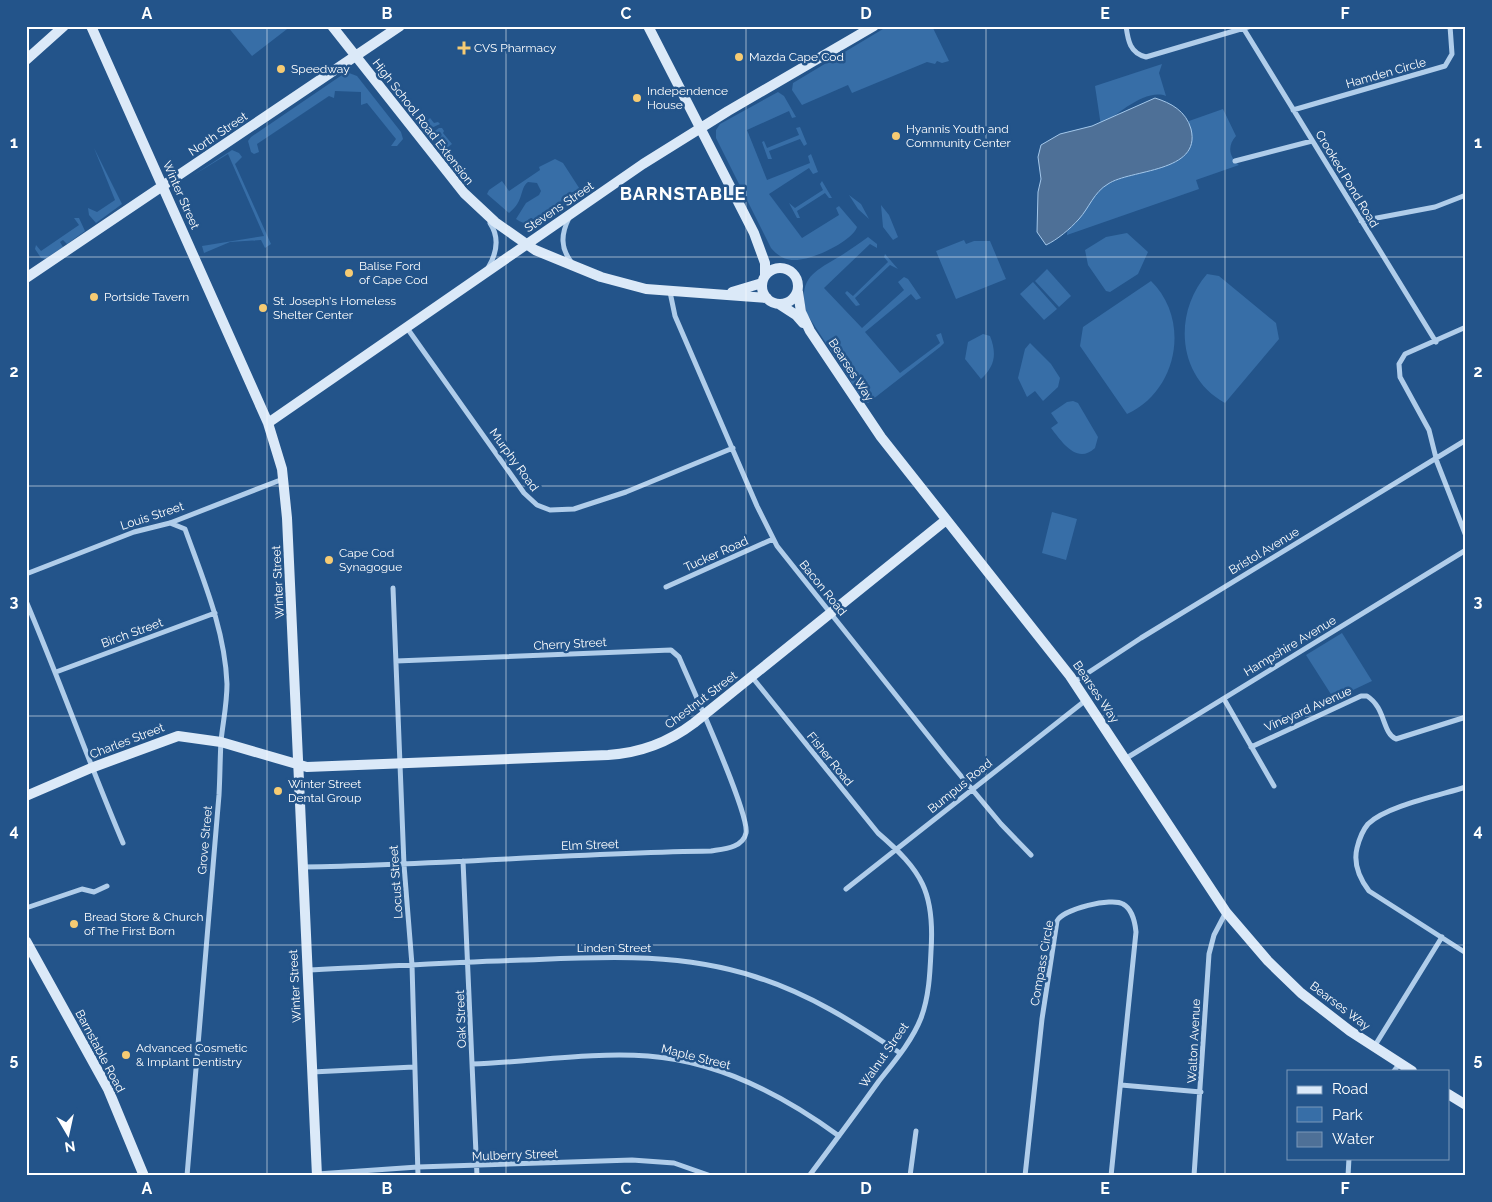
<svg xmlns="http://www.w3.org/2000/svg" width="1492" height="1202" font-family="Raleway,sans-serif">
<style>
.green{fill:#376ea7}
.water{fill:#4e7097;stroke:#a4c8eb}
.lines{fill:none;stroke-linecap:round;stroke-linejoin:round}
.street{stroke:#b0cdea;stroke-width:5}
.secondary{stroke:#dbe9f8;stroke-width:10}
.grid{fill:none;stroke:#fff;stroke-width:1;stroke-opacity:0.55}
.poi-dot{fill:#f6cb73;stroke:#23548a;stroke-width:2}
.labels{text-anchor:middle;dominant-baseline:central;stroke-width:5;stroke-linejoin:round;paint-order:stroke}
.poi-label{font-size:12px;fill:#fff;stroke:#23548a;text-anchor:start}
.street-label{font-size:12px;fill:#fff;stroke:#23548a}
.district-label{font-size:18px;font-weight:bold;letter-spacing:1px;fill:#fff;stroke:#23548a}
.neatline{fill:none;stroke:#fff;stroke-width:2}
.grid-label{font-size:16px;text-anchor:middle;font-weight:bold;fill:#fff}
</style>
<rect width="100%" height="100%" fill="#23548a"/>
<path class="green" d="M227,26h64l-39,30z
M888,26h44l17,35 -7,2 -5,-2 -2,3 -8,-2 -75,31 -4,-8 -46,20 -10,-15 1,-7z
M1162,64l-3,9 7,23c-20,-8 -50,19 -65,30l-6,-40z
M349,73l8,3 44,56 2,7 -6,7h-6l5,-7 -29,-36 -6,2v-13l-26,-1 -1,7 -5,-2 -72,48 2,8 -5,2 -3,-2 -3,-11 3,-4 91,-62z
M778,92l6,4 12,21 -4,1 -3,-7 -42,19 20,50 43,-17 -2,-7 3,-2 7,18 -5,2 -4,-6 -40,26 33,44 37,-23 -3,-7 3,-2 18,21c-5,15 -47,34 -63,33 -10,0 -17,-5 -23,-12l-55,-110v-8l4,-6z
M1223,109l13,27c-9,10 -7,21 3,29l-43,15 3,9 -132,46 1,-18 10,-2 24,-32 87,-55v-7z
M430,118l4,5 4,-1 2,2 -11,5 -4,-6z
M800,127l7,17 -3,2 -4,-7 -31,12 3,8h-4l-6,-17 2,-1 3,7 32,-13 -3,-7z
M439,128h3l2,3 -1,2 9,11 -4,3 4,9 -20,-23z
M94,148l28,56 -26,19 -7,-8 -1,-7 9,4 18,-12z
M232,150l7,3 3,4 -7,7 36,80 -6,4 -4,-8 -31,2 -26,11 -2,-7 62,-10 -36,-82 -36,22z
M555,159l8,4 20,31c-18,13 -45,41 -67,25l10,-16 13,-8 2,-4 -4,-8 -9,-1c-9,7 -3,18 -19,31l-22,-19 2,-4 13,-9 7,10 31,-21 -1,-3z
M822,181l10,17h-3l-4,-5 -28,18 3,7h-3l-8,-15 6,5 28,-18 -3,-6z
M849,195l12,9 8,15 -11,-10z
M881,205l8,10 9,22 -5,3 -10,-13z
M74,218h5l6,13 -18,13 -4,-4 -3,2 3,5 -18,12 -4,-1 -6,-9 1,-4 5,6 38,-26z
M1127,233l21,19 -10,22 -28,18 -4,-1 -18,-26 -3,-15 21,-13z
M868,237l9,7v4l-7,-4 -46,44 38,40 42,-38 -6,-8 6,-5 4,2 13,19 -5,2 -5,-6 -46,38 35,41 40,-30 -4,-8 5,-2 3,10 -4,4 -72,56 -6,-4 -55,-85c-11,-37 9,-43 35,-59 9,-6 18,-12 26,-18z
M964,240l2,4 8,-3h16l16,38 -50,20 -20,-48z
M885,254l13,15 -8,-4 -35,33 5,7 -4,1 -11,-13 2,-2 6,5 35,-34 -4,-5z
M1047,269l24,27 -12,11 -24,-26z
M1207,274l12,2 57,47 3,16 -54,64c-48,-26 -52,-90 -18,-129z
M1151,281c40,39 27,110 -24,133l-47,-68 3,-19z
M1033,282l24,27 -13,11 -24,-26z
M983,334l7,2c7,18 5,30 -9,43l-16,-20 3,-17z
M1030,343l21,21 9,14 -2,9 -15,14 -8,-10 -8,6 -9,-19 7,-29z
M1073,401l5,2 20,34 -3,11c-18,17 -33,-6 -44,-20l7,-5 -7,-10 16,-11z
M1052,512l25,7 -11,41 -24,-7z
M1342,633l30,48 -38,18 -28,-44z"/>
<path class="water" d="M1155,98c16,5 31,13 36,31 11,44 -61,40 -83,55 -14,8 -19,24 -29,35 -9,10 -22,21 -33,26l-9,-13 1,-40 3,-13 -3,-22 3,-12 19,-11 32,-8z"/>
<g class="lines">
<path class="street" d="M1126,26c2,15 4,27 20,31l105,-31
M1242,26l194,316
M1293,110l152,-44 7,-12 -2,-28
M1235,161l77,-20
M569,218c-8,16 -9,30 3,45
M1361,221l74,-14 31,-12
M488,268c9,-15 12,-30 2,-45
M670,292l5,24 82,190 20,40 169,212 55,66 30,31
M1466,327l-61,27 -6,10 1,13 29,53 8,32 29,74
M407,328l117,165 13,12 13,5 24,-1 52,-17 107,-44
M170,523l15,6c18,50 40,101 42,155 0,20 -4,38 -6,57 -1,18 -1,36 -2,54l-32,381
M26,574l108,-42 36,-9 113,-44
M666,587l107,-48
M393,588l11,277 8,100 6,211
M26,601c34,80 63,162 97,242
M56,672l159,-59
M752,677l126,156c44,38 57,59 53,118 -1,22 -2,46 -10,67 -9,23 -27,44 -42,63 -23,32 -46,63 -70,95
M1074,682l67,-44 325,-198
M1224,699l50,87
M1251,747l110,-51h6c19,12 15,37 29,43l70,-22
M1125,759l341,-209
M1466,787c-25,8 -80,19 -98,37 -6,7 -9,16 -11,24 -4,16 3,31 12,43l97,62
M463,861l14,315
M303,867c136,-2 272,-14 408,-16 12,-2 32,-3 35,-18 4,-19 -56,-150 -67,-176l-8,-7 -275,11
M846,889l240,-189
M26,908l56,-19 12,3 13,-6
M307,970c72,-3 144,-8 216,-10 80,-3 156,-8 233,17 52,16 99,46 144,76
M1374,1047l68,-110
M472,1064c58,-2 118,-12 176,-8 70,5 135,39 191,80
M1394,1071l6,-8
M312,1072l102,-5
M1121,1085l80,7
M317,1174l101,-7 214,-7 42,3 37,13
M910,1176l6,-45
M1025,1176l17,-157 15,-98c6,-12 55,-24 66,-17 9,5 12,18 13,28l-25,244
M1194,1176l15,-222 5,-19 12,-23
M1348,1176l1,-18"/>
<path class="secondary" d="M91,26l177,397 14,46 5,49 30,658
M332,26l132,167 31,29 40,28 66,27 45,12 121,9
M648,26l106,207 11,30v13
M26,60l38,-34
M762 286a18 18 0 1 1 36 0a18 18 0 1 1-36 0Z
M26,278l374,-252
M732,292l30,-9
M798,292l3,20 9,19 71,106 189,239 156,236 42,49 33,32 49,38 62,40
M779,304l17,11 7,8
M268,423l375,-259 85,-53 146,-85
M26,796l65,-28 87,-32 43,6 86,25 301,-12c32,-2 61,-13 86,-32l252,-203
M26,941l82,148 36,87
M1448,1094l18,11"/>
</g>
<path class="grid" d="M267,26v1150M506,26v1150M746,26v1150M986,26v1150M1225,26v1150M26,257h1440M26,486h1440M26,716h1440M26,945h1440"/>
<g class="poi-dot">
<path d="M461.5 40.5h5v5h5v5h-5v5h-5v-5h-5v-5h5z"/>
<circle cx="739" cy="57" r="5"/>
<circle cx="281" cy="69" r="5"/>
<circle cx="637" cy="98" r="5"/>
<circle cx="896" cy="136" r="5"/>
<circle cx="349" cy="273" r="5"/>
<circle cx="94" cy="297" r="5"/>
<circle cx="263" cy="308" r="5"/>
<circle cx="329" cy="560" r="5"/>
<circle cx="278" cy="791" r="5"/>
<circle cx="74" cy="924" r="5"/>
<circle cx="126" cy="1055" r="5"/>
</g>
<g class="labels">
<g class="poi-label">
<text x="474" y="48">CVS Pharmacy</text>
<text x="749" y="57">Mazda Cape Cod</text>
<text x="291" y="69">Speedway</text>
<text x="647" y="91">Independence<tspan x="647" dy="14">House</tspan></text>
<text x="906" y="129">Hyannis Youth and<tspan x="906" dy="14">Community Center</tspan></text>
<text x="359" y="266">Balise Ford<tspan x="359" dy="14">of Cape Cod</tspan></text>
<text x="104" y="297">Portside Tavern</text>
<text x="273" y="301">St. Joseph's Homeless<tspan x="273" dy="14">Shelter Center</tspan></text>
<text x="339" y="553">Cape Cod<tspan x="339" dy="14">Synagogue</tspan></text>
<text x="288" y="784">Winter Street<tspan x="288" dy="14">Dental Group</tspan></text>
<text x="84" y="917">Bread Store &amp; Church<tspan x="84" dy="14">of The First Born</tspan></text>
<text x="136" y="1048">Advanced Cosmetic<tspan x="136" dy="14">&amp; Implant Dentistry</tspan></text>
</g>
<g class="street-label">
<text transform="translate(1386 73) rotate(-16)">Hamden Circle</text>
<text transform="translate(423 122) rotate(52)">High School Road Extension</text>
<text transform="translate(218 134) rotate(-34)">North Street</text>
<text transform="translate(1347 179) rotate(59)">Crooked Pond Road</text>
<text transform="translate(181 195) rotate(66)">Winter Street</text>
<text transform="translate(559 207) rotate(-34)">Stevens Street</text>
<text transform="translate(851 370) rotate(57)">Bearses Way</text>
<text transform="translate(514 460) rotate(54)">Murphy Road</text>
<text transform="translate(152 516) rotate(-18)">Louis Street</text>
<text transform="translate(1264 551) rotate(-31)">Bristol Avenue</text>
<text transform="translate(716 554) rotate(-24)">Tucker Road</text>
<text transform="translate(278 582) rotate(-93)">Winter Street</text>
<text transform="translate(823 588) rotate(51)">Bacon Road</text>
<text transform="translate(132 633) rotate(-20)">Birch Street</text>
<text transform="translate(570 644) rotate(-3)">Cherry Street</text>
<text transform="translate(1290 646) rotate(-31)">Hampshire Avenue</text>
<text transform="translate(1096 692) rotate(56)">Bearses Way</text>
<text transform="translate(701 700) rotate(-37)">Chestnut Street</text>
<text transform="translate(1308 709) rotate(-24)">Vineyard Avenue</text>
<text transform="translate(127 741) rotate(-21)">Charles Street</text>
<text transform="translate(830 759) rotate(51)">Fisher Road</text>
<text transform="translate(960 786) rotate(-39)">Bumpus Road</text>
<text transform="translate(205 840) rotate(-85)">Grove Street</text>
<text transform="translate(590 845) rotate(-2)">Elm Street</text>
<text transform="translate(396 882) rotate(-94)">Locust Street</text>
<text x="614" y="948">Linden Street</text>
<text transform="translate(1042 963) rotate(-80)">Compass Circle</text>
<text transform="translate(295 986) rotate(-93)">Winter Street</text>
<text transform="translate(1340 1006) rotate(37)">Bearses Way</text>
<text transform="translate(461 1019) rotate(-92)">Oak Street</text>
<text transform="translate(1194 1041) rotate(-87)">Walton Avenue</text>
<text transform="translate(100 1051) rotate(62)">Barnstable Road</text>
<text transform="translate(884 1055) rotate(-55)">Walnut Street</text>
<text transform="translate(696 1057) rotate(14)">Maple Street</text>
<text transform="translate(515 1155) rotate(-2)">Mulberry Street</text>
</g>
<g class="district-label">
<text x="683" y="193">BARNSTABLE</text>
</g>
</g>
<rect width="1492" height="1202" fill="none" stroke="#23548a" stroke-width="55"/>
<rect x="1287" y="1070" width="162" height="90" fill="#23548a" stroke="#7b98b9"/>
<rect x="1297" y="1086" width="25" height="8" fill="#dbe9f8" stroke="#7b98b9"/>
<text x="1332" y="1094" font-size="15" fill="#ffffff">Road</text>
<rect x="1297" y="1107" width="25" height="15" fill="#376ea7" stroke="#7b98b9"/>
<text x="1332" y="1120" font-size="15" fill="#ffffff">Park</text>
<rect x="1297" y="1132" width="25" height="15" fill="#4e7097" stroke="#7b98b9"/>
<text x="1332" y="1144" font-size="15" fill="#ffffff">Water</text>
<g transform="translate(68 1134) rotate(171)" stroke="#23548a" stroke-width="4" paint-order="stroke">
<path d="M0-4L9 19L0 12L-9 19Z" fill="#ffffff"/>
<text y="-8" font-size="14" font-weight="bold" text-anchor="middle" fill="#ffffff">N</text>
</g>
<rect x="28" y="28" width="1436" height="1146" class="neatline"/>
<g class="grid-label">
<text x="147" y="19">A</text>
<text x="387" y="19">B</text>
<text x="626" y="19">C</text>
<text x="866" y="19">D</text>
<text x="1105" y="19">E</text>
<text x="1345" y="19">F</text>
<text x="14" y="148">1</text>
<text x="1478" y="148">1</text>
<text x="14" y="377">2</text>
<text x="1478" y="377">2</text>
<text x="14" y="607">3</text>
<text x="1478" y="607">3</text>
<text x="14" y="836">4</text>
<text x="1478" y="836">4</text>
<text x="14" y="1065">5</text>
<text x="1478" y="1065">5</text>
<text x="147" y="1194">A</text>
<text x="387" y="1194">B</text>
<text x="626" y="1194">C</text>
<text x="866" y="1194">D</text>
<text x="1105" y="1194">E</text>
<text x="1345" y="1194">F</text>
</g>
</svg>
